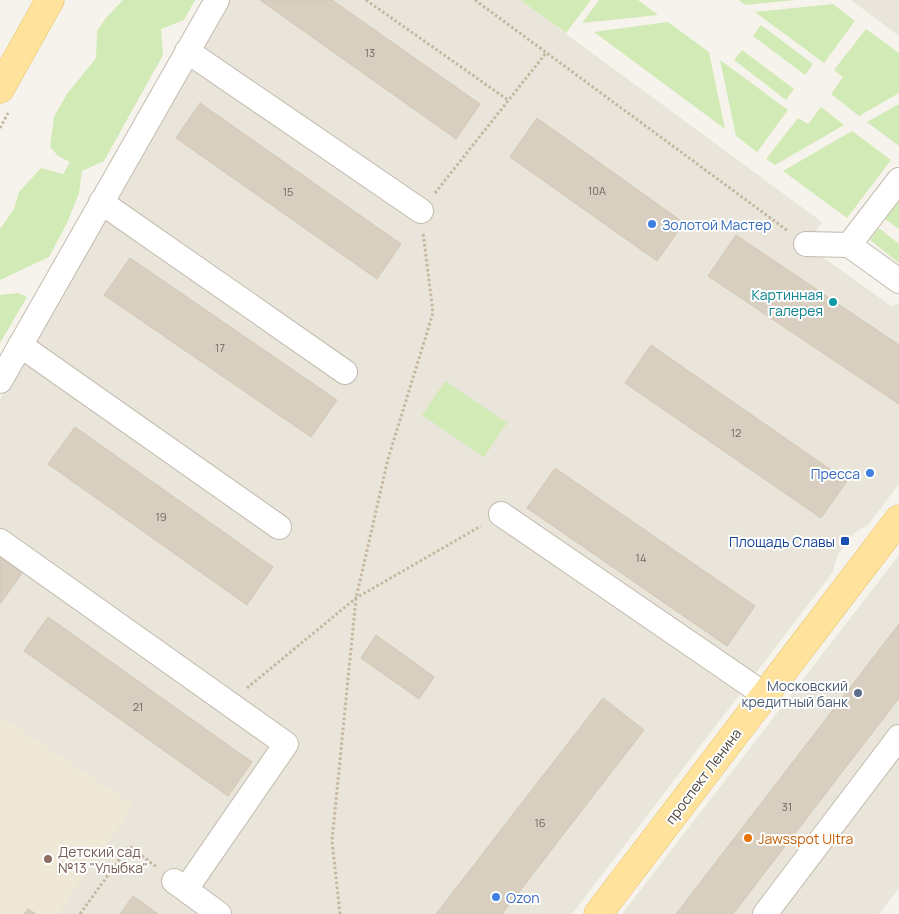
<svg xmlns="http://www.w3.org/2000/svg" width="899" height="914" font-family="Manrope,sans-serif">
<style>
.residential{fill:#eae5da}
.education{fill:#efe8d6}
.green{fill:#d2eab5}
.building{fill:#d8cfc1;stroke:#d3c7b4}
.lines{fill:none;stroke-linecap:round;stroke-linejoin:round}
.minor-casing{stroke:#c2bbae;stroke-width:26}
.major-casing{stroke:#e6c16a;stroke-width:29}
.path{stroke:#c4b79f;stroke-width:3;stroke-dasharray:2.5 2.5;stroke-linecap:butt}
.minor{stroke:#fff;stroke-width:24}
.major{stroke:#ffe39c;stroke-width:28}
.shop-dot{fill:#3f7fe0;stroke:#fff;stroke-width:2}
.culture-dot{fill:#0f9aa8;stroke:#fff;stroke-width:2}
.transit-dot{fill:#1a4fb4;stroke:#fff;stroke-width:2}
.service-dot{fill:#5c6f8a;stroke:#fff;stroke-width:2}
.food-dot{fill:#e8710a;stroke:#fff;stroke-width:2}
.education-dot{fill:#8d6e63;stroke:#fff;stroke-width:2}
.labels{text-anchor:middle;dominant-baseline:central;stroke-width:4;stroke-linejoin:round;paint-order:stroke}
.number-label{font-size:11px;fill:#6e675b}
.shop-label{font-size:14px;fill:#366cbe;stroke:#fff;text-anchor:start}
.culture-label{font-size:14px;fill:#0d838f;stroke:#fff;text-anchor:end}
.transit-label{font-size:14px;fill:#164399;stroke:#fff;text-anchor:end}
.service-label{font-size:14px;fill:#4e5e75;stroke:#fff;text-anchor:end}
.street-label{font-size:14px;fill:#4b4439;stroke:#fff}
.food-label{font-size:14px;fill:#c56008;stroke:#fff;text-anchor:start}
.education-label{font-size:14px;fill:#785e54;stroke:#fff;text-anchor:start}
</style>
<rect width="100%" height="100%" fill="#f6f3ec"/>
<path class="residential" d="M228,0h292l302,222 -16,23 85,61 8,-2v180l-31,41 -14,8 -17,23 -4,16 -261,342h-572v-515l178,-315z
M851,0h48v36z
M899,555v333l-20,26h-257z"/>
<path class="education" d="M0,716l134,89 -76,109h-58z"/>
<path class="green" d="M123,0h72l-11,20 -23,9 2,26 -59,106 -22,10 -3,22 -12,30 -18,34 -49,23v-51l14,-20 5,-17 22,-24 22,6 7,-12 -12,-6 -8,-9 4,-30 13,-23 29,-36 1,-27 8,-12z
M520,0h71l-25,33z
M599,0h39l20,15 -76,8z
M739,0h56l-50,5z
M833,4l22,17 -31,42 -69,-51z
M668,22l41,30 16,77 -131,-97z
M761,25l52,39 -8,11 -52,-39z
M866,29l33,24v40l-40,23 -28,-22 12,-17 -9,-7z
M742,50l52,39 -8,11 -52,-40z
M720,60l68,50 -31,42 -21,-16z
M899,104v42l-32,-24z
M821,107l23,18 -69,40 -9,-6 32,-41 10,6z
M852,131l39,29 -44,58 -64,-47z
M899,201v28l-14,-10z
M879,228l20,16v19l-29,-23z
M18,293l9,4 -27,46v-48z
M445,381l62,42 -23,34 -62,-42z"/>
<path class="building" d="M260,0h72l148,104 -24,35z
M200,103l201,141 -24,35 -201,-141z
M537,118l147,105 -27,38 -147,-104z
M736,235l163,110v59l-191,-128z
M130,258l207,142 -26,37 -207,-142z
M651,345l196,136 -26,37 -196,-135z
M75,427l198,140 -26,38 -199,-141z
M555,468l200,138 -28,40 -200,-138z
M0,546l28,19 -28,39z
M48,617l204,145 -24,34 -204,-145z
M899,624v74l-166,216h-57z
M376,635l58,42 -15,22 -58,-41z
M603,698l41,32 -142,184h-66z
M133,896l25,18h-38z
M28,909l8,5h-12z"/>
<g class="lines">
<defs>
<path id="minor" d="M187,51l234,160
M899,180l-50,65 50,36
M101,202l244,170
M806,244l43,1
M20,345l259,182
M0,381l217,-381
M501,514l264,181
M0,541l286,203 -100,145
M174,881l45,33
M765,914l134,-177"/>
<path id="major" d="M0,89l50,-89
M598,914l301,-395"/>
</defs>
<use href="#minor" class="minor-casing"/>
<use href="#major" class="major-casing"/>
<path class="path" d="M366,0l142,100
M475,0l313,231
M0,128l8,-15
M435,193l111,-140
M247,688l109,-90 125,-72
M80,914l49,-68 29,22
M340,914l-8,-73 24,-243 32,-139 45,-146 -10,-81"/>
<use href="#minor" class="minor"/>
<use href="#major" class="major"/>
</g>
<g class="shop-dot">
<circle cx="652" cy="224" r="5"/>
<circle cx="870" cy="473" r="5"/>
<circle cx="496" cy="897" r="5"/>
</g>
<circle class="culture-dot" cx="833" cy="302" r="5"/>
<rect class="transit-dot" x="840" y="536" width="10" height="10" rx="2.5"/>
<circle class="service-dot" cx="858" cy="693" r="5"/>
<circle class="food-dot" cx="748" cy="838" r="5"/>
<circle class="education-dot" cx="48" cy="859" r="5"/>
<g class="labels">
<g class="number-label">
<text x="370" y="52">13</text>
<text x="597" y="190">10А</text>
<text x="288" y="191">15</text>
<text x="220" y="347">17</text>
<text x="736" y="432">12</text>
<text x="161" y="516">19</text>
<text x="641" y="557">14</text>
<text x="138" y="706">21</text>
<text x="787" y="806">31</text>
<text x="540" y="822">16</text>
</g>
<g class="shop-label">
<text x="662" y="224">Золотой Мастер</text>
<text x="860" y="473" text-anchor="end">Пресса</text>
<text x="506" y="897">Ozon</text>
</g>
<g class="culture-label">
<text x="823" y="294">Картинная<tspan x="823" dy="16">галерея</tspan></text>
</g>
<g class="transit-label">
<text x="835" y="541">Площадь Славы</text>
</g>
<g class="service-label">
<text x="848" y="685">Московский<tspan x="848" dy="16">кредитный банк</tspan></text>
</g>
<g class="street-label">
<text transform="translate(703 776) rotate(-53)">проспект Ленина</text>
</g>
<g class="food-label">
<text x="758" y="838">Jawsspot Ultra</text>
</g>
<g class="education-label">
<text x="58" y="851">Детский сад<tspan x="58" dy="16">№13 "Улыбка"</tspan></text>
</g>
</g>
</svg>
